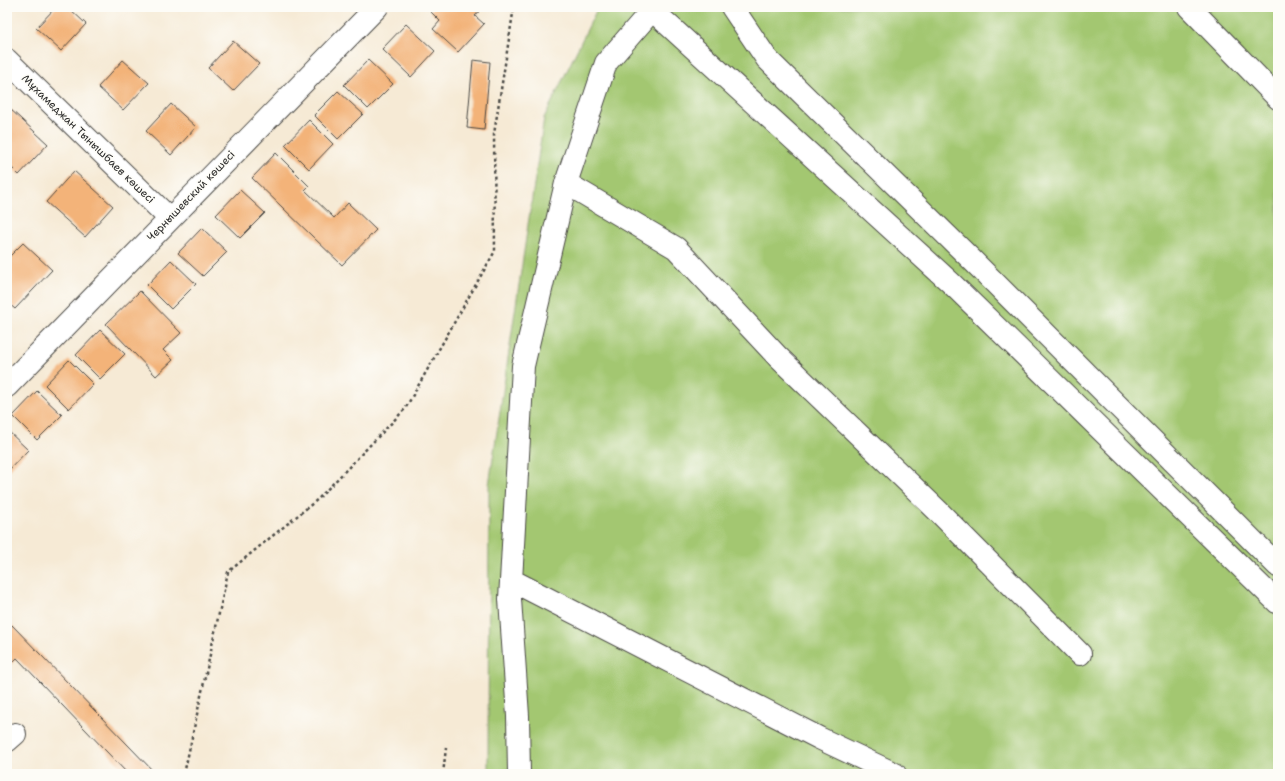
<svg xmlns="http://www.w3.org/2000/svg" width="1285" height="781" font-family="'Shantell Sans',sans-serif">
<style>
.green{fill:#a3c771;stroke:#67794e}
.building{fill:#f3b379}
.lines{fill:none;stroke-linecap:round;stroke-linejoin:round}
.minor-casing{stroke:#494844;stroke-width:24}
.path{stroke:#494844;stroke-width:2.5;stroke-dasharray:3 3;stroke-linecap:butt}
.minor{stroke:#fff;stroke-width:22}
.labels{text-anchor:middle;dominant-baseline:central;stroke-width:3;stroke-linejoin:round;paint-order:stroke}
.street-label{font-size:11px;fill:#2b2b2b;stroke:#fdfcf7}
</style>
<rect width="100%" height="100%" fill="#fdfcf7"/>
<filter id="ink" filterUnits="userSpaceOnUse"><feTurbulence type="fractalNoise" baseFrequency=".025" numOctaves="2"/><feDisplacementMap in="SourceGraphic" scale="8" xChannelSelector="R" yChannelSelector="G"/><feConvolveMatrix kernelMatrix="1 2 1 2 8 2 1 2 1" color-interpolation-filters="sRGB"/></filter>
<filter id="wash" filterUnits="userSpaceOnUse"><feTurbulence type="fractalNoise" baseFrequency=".012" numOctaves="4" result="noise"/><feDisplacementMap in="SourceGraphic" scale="16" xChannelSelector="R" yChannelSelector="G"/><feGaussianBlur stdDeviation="0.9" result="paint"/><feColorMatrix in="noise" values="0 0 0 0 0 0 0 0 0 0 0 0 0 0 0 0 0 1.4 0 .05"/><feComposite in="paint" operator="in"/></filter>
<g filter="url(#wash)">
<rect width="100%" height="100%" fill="#f6ead5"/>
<path class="green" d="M598,7h680v767h-790l1,-289 55,-367z"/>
<g id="blocks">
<path class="building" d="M56,7h12l18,17 -25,27 -25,-23z
M434,7h49l-8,9 9,8 -26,28 -25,-23 7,-8 -10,-10z
M406,24l29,27 -24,26 -29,-28z
M233,41l26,23 -26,27 -25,-23z
M123,60l26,23 -26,27 -25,-23z
M368,60l25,24 -25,25 -24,-24z
M473,60l17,2 -6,68 -17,-2z
M338,91l25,23 -25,25 -24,-24z
M171,104l25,23 -25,28 -25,-24z
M9,108l39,36 -29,31 -12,-12v-53z
M309,120l24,24 -24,25 -24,-24z
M276,153l33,33 -4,4 29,28 14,-15 28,27 -34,35 -90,-87z
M74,171l39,35 -28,31 -39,-35z
M240,190l25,23 -25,25 -24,-23z
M202,228l25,24 -24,24 -25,-23z
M23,243l29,27 -37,39 -8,-7v-43z
M171,260l25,24 -25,25 -24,-24z
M140,291l41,42 -18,17 10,10 -17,16 -50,-52z
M100,330l25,24 -25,25 -24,-24z
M69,360l24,24 -24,25 -24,-24z
M37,391l25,24 -25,25 -24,-24z
M7,430l21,20 -21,22z
M12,625l144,149h-28l-111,-116 -10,10v-38z"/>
</g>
</g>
<g filter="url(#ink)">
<use href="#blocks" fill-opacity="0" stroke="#494844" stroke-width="1"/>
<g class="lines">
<defs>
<path id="minor" d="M732,7l35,52 203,199 308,308
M1189,7l89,91
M652,10l299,273 327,320
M7,60l162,158
M566,183l110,65 102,109 161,155 141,142
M7,386l370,-379
M511,580l308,158 76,36
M7,741l8,-7
M519,774l-1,-58 -8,-117 13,-233 43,-183 40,-120 46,-53v-3"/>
</defs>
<use href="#minor" class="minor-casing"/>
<path class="path" d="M184,774l44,-202 90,-73 87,-90 90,-158 -1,-117 20,-127
M443,774l3,-26"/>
<use href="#minor" class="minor"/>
</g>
</g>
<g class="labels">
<g class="street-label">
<text transform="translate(88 139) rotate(44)">Мұхамеджан Тынышбаев көшесі</text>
<text transform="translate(191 196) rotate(-46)">Чернышевский көшесі</text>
</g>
</g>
<rect width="1285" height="781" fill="none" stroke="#fdfcf7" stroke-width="24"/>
</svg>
